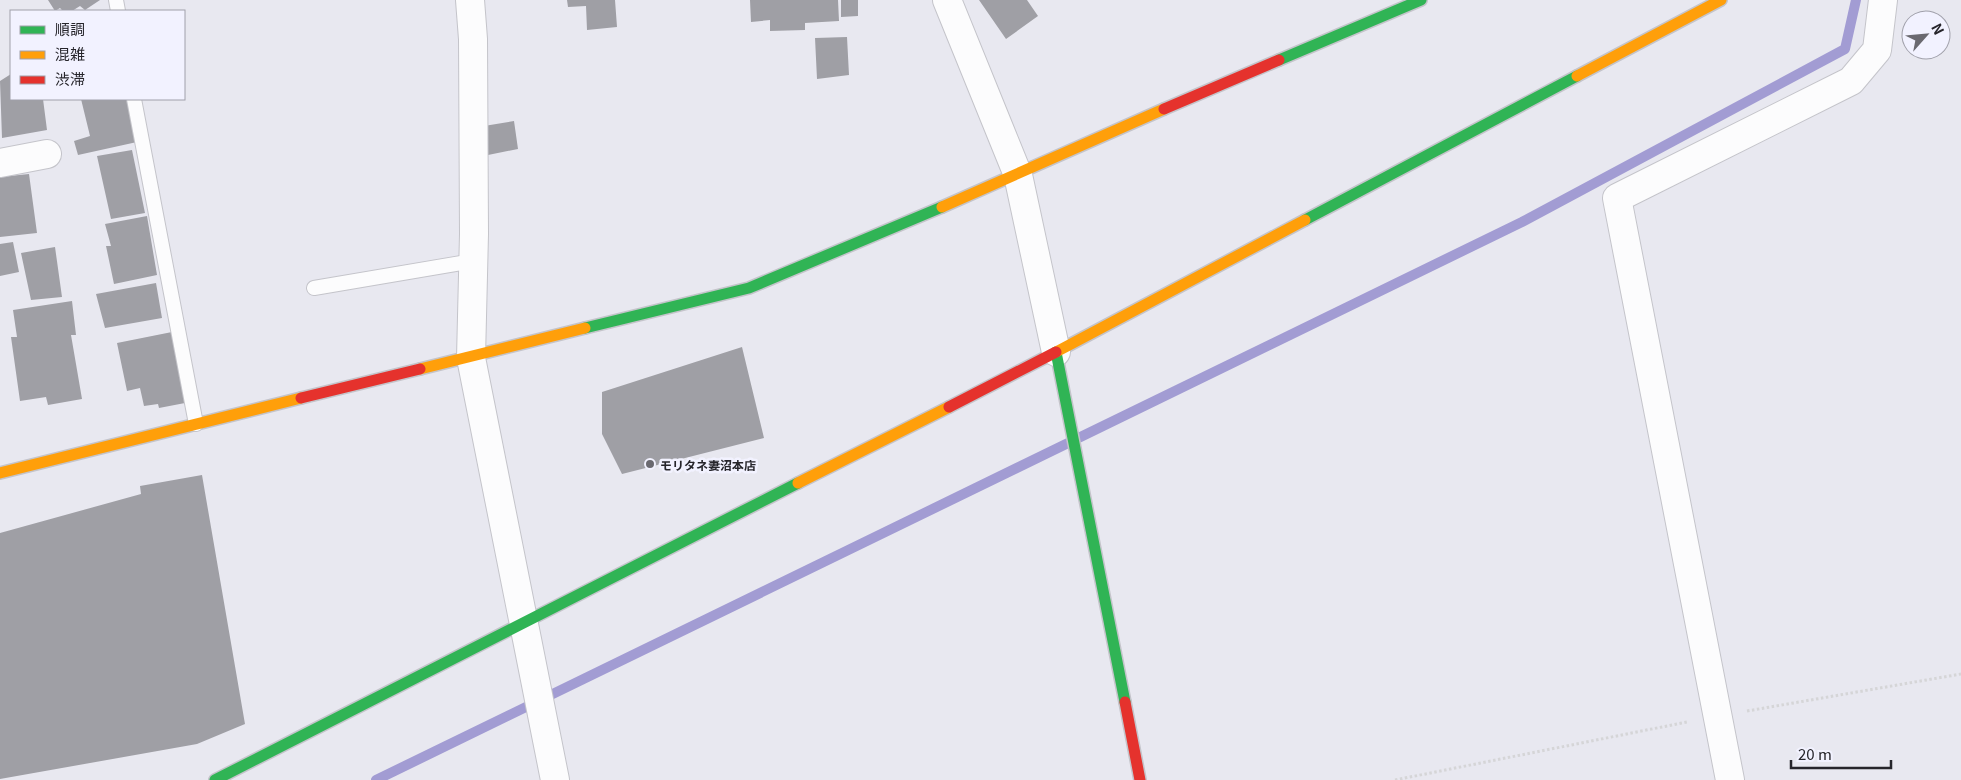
<svg xmlns="http://www.w3.org/2000/svg" width="1961" height="780" font-family="Georgia,'Noto Sans JP',serif">
<style>
.lines{fill:none;stroke-linecap:round;stroke-linejoin:round}
.stream{stroke:#a29cd3;stroke-width:10}
.building{fill:#9f9fa5}
.lane-casing{stroke:#c4c4ca;stroke-width:16}
.street-casing{stroke:#c4c4ca;stroke-width:30}
.fast-casing{stroke:#c4c4ca;stroke-width:14}
.slow-casing{stroke:#c4c4ca;stroke-width:14}
.jam-casing{stroke:#c4c4ca;stroke-width:14}
.path{stroke:#d5d5d7;stroke-width:3;stroke-dasharray:2.5 2.5;stroke-linecap:butt}
.lane{stroke:#fcfcfd;stroke-width:14}
.street{stroke:#fcfcfd;stroke-width:28}
.fast{stroke:#30b455;stroke-width:11}
.slow{stroke:#ff9f0a;stroke-width:11}
.jam{stroke:#e5322d;stroke-width:11}
.poi-dot{fill:#6a6970;stroke:#f2f2ff;stroke-width:2}
.labels{text-anchor:middle;dominant-baseline:central;stroke-width:5;stroke-linejoin:round;paint-order:stroke}
.poi-label{font-size:12px;font-weight:bold;fill:#26252b;stroke:#f2f2ff;text-anchor:start}
</style>
<rect width="100%" height="100%" fill="#e8e8f0"/>
<g class="lines">
<path class="stream" d="M376,780l1146,-558 323,-173 11,-49"/>
</g>
<path class="building" d="M48,0h52l-15,10 -5,-4 -8,5h-9l-3,-3 -5,3z
M567,0h48l2,27 -30,3 -1,-24 -18,1z
M750,0h88l1,21 -34,2v7l-35,1v-11l-19,2z
M841,0h17v16l-17,1z
M979,0h48l11,16 -32,23z
M847,37l2,38 -32,4 -2,-41z
M11,74v25h32l4,31 -45,8 -2,-57z
M81,99h48l8,43 -59,13 -4,-14 16,-5z
M514,121l4,28 -30,6 -4,-29z
M132,150l13,63 -34,6 -14,-63z
M29,174l8,59 -37,4v-60z
M147,216l10,59 -43,9 -8,-38h5l-6,-22z
M13,242l6,30 -19,4v-32z
M55,247l7,50 -31,3 -10,-47z
M156,283l6,35 -57,10 -9,-34z
M72,301l4,34h-5l11,64 -34,6 -2,-8 -26,4 -9,-64h6l-4,-27z
M172,332l13,71 -26,5 -1,-4 -14,2 -4,-18 -13,3 -10,-48z
M742,347l22,91 -142,36 -20,-40v-42z
M202,475l43,249 -48,20 -197,35v-246l141,-39 -1,-8z"/>
<g class="lines">
<defs>
<path id="lane" d="M116,0l2,11
M134,99l62,325
M314,288l159,-27"/>
<path id="street" d="M470,0l3,39 1,195 -3,124 84,422
M947,0l71,175 38,177
M0,163l47,-9
M1730,780l-113,-582 234,-117 26,-31 6,-50"/>
<path id="fast" d="M1279,60l142,-60
M1305,220l272,-144
M585,328l164,-40 193,-81
M1056,352l69,350
M215,780l583,-297"/>
<path id="slow" d="M1577,76l144,-76
M942,207l222,-98
M1056,352l249,-132
M420,369l165,-41
M0,473l301,-75
M798,483l151,-76"/>
<path id="jam" d="M1164,109l115,-49
M301,398l119,-29
M949,407l107,-55
M1125,702l15,78"/>
</defs>
<use href="#lane" class="lane-casing"/>
<use href="#street" class="street-casing"/>
<use href="#fast" class="fast-casing"/>
<use href="#slow" class="slow-casing"/>
<use href="#jam" class="jam-casing"/>
<path class="path" d="M1747,711l214,-37
M1395,780l292,-58"/>
<use href="#lane" class="lane"/>
<use href="#street" class="street"/>
<use href="#fast" class="fast"/>
<use href="#slow" class="slow"/>
<use href="#jam" class="jam"/>
</g>
<circle class="poi-dot" cx="650" cy="464" r="5"/>
<g class="labels">
<g class="poi-label">
<text x="660" y="464">モリタネ妻沼本店</text>
</g>
</g>
<rect x="10" y="10" width="175" height="90" fill="#f2f2ff" stroke="#a0a0aa"/>
<rect x="20" y="26" width="25" height="8" fill="#30b455" stroke="#a0a0aa"/>
<text x="55" y="35" font-size="15" fill="#26252b">順調</text>
<rect x="20" y="51" width="25" height="8" fill="#ff9f0a" stroke="#a0a0aa"/>
<text x="55" y="60" font-size="15" fill="#26252b">混雑</text>
<rect x="20" y="76" width="25" height="8" fill="#e5322d" stroke="#a0a0aa"/>
<text x="55" y="85" font-size="15" fill="#26252b">渋滞</text>
<g transform="translate(1926 35) rotate(63)"><circle r="24" fill="#f2f2ff" stroke="#a0a0aa"/>
<path d="M0-4L9 19L0 12L-9 19Z" fill="#6a6970"/>
<text y="-8" font-size="14" font-weight="bold" text-anchor="middle" fill="#26252b">N</text>
</g>
<path d="M1791 760v8h100v-8" fill="none" stroke="#26252b" stroke-width="2.5"/>
<text x="1798" y="760" font-size="15" fill="#26252b" stroke="#f2f2ff" stroke-width="4" paint-order="stroke">20 m</text>
</svg>
